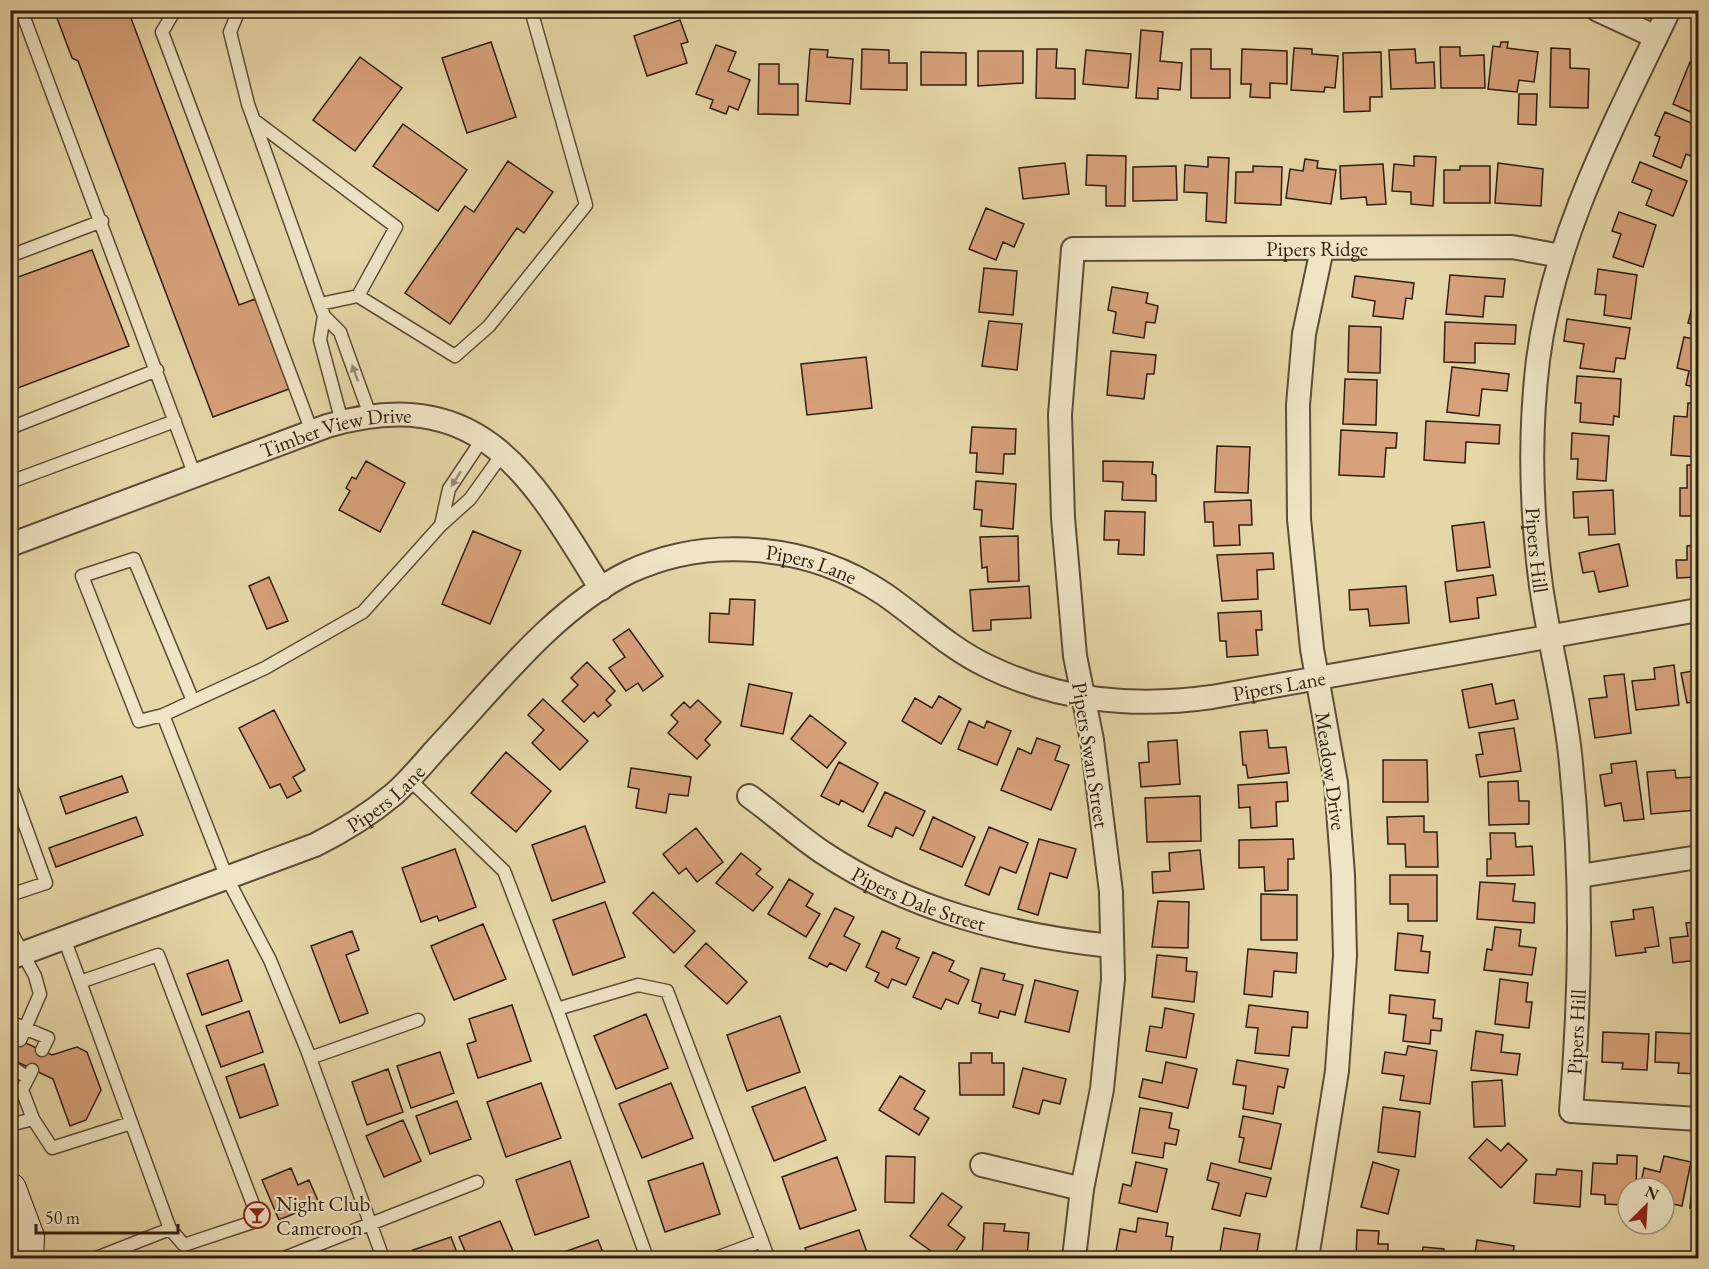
<svg xmlns="http://www.w3.org/2000/svg" width="1709" height="1269" font-family="'EB Garamond',serif">
<style>
.building{fill:#d7a17b;stroke:#2e1e0f;stroke-width:1.5}
.lines{fill:none;stroke-linecap:round;stroke-linejoin:round}
.lane-casing{stroke:#5c4c35;stroke-width:15}
.street-casing{stroke:#5c4c35;stroke-width:26}
.secondary-casing{stroke:#2e1e0f;stroke-width:34}
.lane{stroke:#efe5c6;stroke-width:12}
.street{stroke:#efe5c6;stroke-width:22}
.secondary{stroke:#efe5c6;stroke-width:32}
.oneway{fill:#988b74}
.labels{text-anchor:middle;dominant-baseline:central;stroke-width:4.5;stroke-linejoin:round;paint-order:stroke}
.street-label{font-size:21px;fill:#2e1e0f;stroke:#efe5c6}
.poi-label{font-size:21px;fill:#2e1e0f;stroke:#efe5c6;text-anchor:start}
</style>
<rect width="100%" height="100%" fill="#e6d7a8"/>
<filter id="stains"><feTurbulence type="fractalNoise" baseFrequency=".00333" numOctaves="4"/><feColorMatrix values="0 0 0 0 .2 0 0 0 0 .09 0 0 0 0 .02 0 0 0 .5 -.17"/></filter>
<radialGradient id="worn" r=".72"><stop offset=".6" stop-color="#630" stop-opacity="0"/><stop offset="1" stop-color="#630" stop-opacity=".3"/></radialGradient>
<path class="building" d="M54,10h82l-7,3 110,292 16,-6 34,90 -76,28 -135,-356 -6,-3z
M680,20l8,22 -7,2 6,19 -40,13 -13,-40z
M1141,30l22,2 -3,29 22,2 -2,27 -22,-2v11l-22,-1z
M491,42l25,75 -49,16 -25,-75z
M1501,42h7l-1,6 31,4 -4,30 -15,-2 -2,12 -29,-3 5,-43 7,1z
M716,45l20,7 -8,19 22,9 -12,30 -9,-4 -3,8 -16,-6 3,-8 -17,-6z
M1440,47h20v9l24,-1 1,33h-44z
M1294,48l18,1v5l26,2 -3,32 -10,-1 -1,5 -33,-2z
M1551,48l19,1v19l19,1 -1,39 -38,-1z
M810,49l18,1 -1,7 26,2 -3,45 -44,-3z
M862,49l27,1v13h18v27l-46,-1z
M1037,49h20l-1,19 19,1v30l-39,-1z
M1191,49h20v20h19v29h-39z
M1242,49l45,2v33l-17,-1v15l-20,-1 1,-13h-10z
M1415,49l1,14 18,-1 1,26 -44,1 -2,-39z
M1086,50l45,4 -3,34 -45,-4z
M978,51h45v32l-45,3z
M921,52l45,1v32h-45z
M1381,52l1,45h-12v14l-26,1 -1,-59z
M360,57l42,31 -47,63 -42,-31z
M1690,62l8,4v49l-25,-11z
M759,64h20v20h19v31l-40,-1z
M1519,94h18l-1,31 -18,-1z
M1665,112l33,14v12l-7,18 -5,-2 -5,14 -28,-12 7,-19 -5,-2z
M403,124l64,46 -29,41 -65,-45z
M1087,155l39,1 -1,50h-19v-20l-20,-1z
M1414,156l22,1 -3,49 -22,-2v-12l-19,-1 2,-27 20,2z
M1208,157l21,1 -3,65 -20,-2 1,-28 -23,-1 1,-27 23,2z
M1305,159l13,2 -1,7 19,2 -5,34 -45,-6 4,-29 13,2z
M508,161l45,31 -29,41 -7,-5 -67,96 -45,-31 60,-87 9,6z
M1640,162l47,19 -14,35 -27,-11 6,-15 -20,-8z
M1065,163l4,31 -46,5 -4,-31z
M1498,163l45,6 -2,37 -46,-3z
M1383,164l3,40 -19,1 -1,-8 -25,2 -1,-33z
M1176,166l1,34 -44,1v-34z
M1253,166l29,1 -1,38 -46,-2 1,-31h17z
M1460,166h30v37h-46v-33h16z
M986,208l38,16 -10,23 -11,-5 -7,18 -27,-11z
M1619,212l37,13 -13,42 -30,-10 8,-23 -9,-3z
M92,250l37,96 -119,45v-111z
M984,268l33,3 -4,44 -34,-3z
M1598,269l39,6 -6,44 -27,-4 2,-20 -11,-1z
M1450,275l55,4 -2,18 -18,-1 -2,21 -37,-3z
M1355,276l59,7 -2,16 -6,-1 -3,21 -30,-3 2,-15 -23,-4z
M1698,285v41l-10,-3z
M1112,287l36,6 -2,10 12,3 -3,17 -9,-1 -2,16 -31,-5 3,-21 -8,-2z
M1567,319l63,9 -5,31 -9,-1 -2,14 -34,-4 4,-24 -20,-3z
M989,321l33,3 -5,46 -35,-4z
M1445,322l71,3 -1,19 -40,-1v20l-31,-1z
M1349,326l32,1 -1,46 -32,-1z
M1684,337l14,3v48l-12,-3 3,-14 -12,-3z
M1111,351l45,4 -2,19h-7l-3,25 -37,-4z
M866,357l6,51 -65,7 -6,-51z
M1452,367l57,7 -2,17 -25,-2 -3,27 -32,-4z
M1577,376l44,3 -2,38 -5,-1 -1,9 -33,-3 1,-19h-6z
M1345,379l32,1 -1,45 -33,-1z
M1688,403l10,1v53l-27,-2 3,-39 13,1z
M1426,421l74,4 -1,19 -33,-2 -1,21 -41,-3z
M972,427l44,2 -1,25h-11l-1,20 -27,-2 1,-19h-7z
M1341,430l56,3 -1,15h-10l-2,29 -45,-2z
M1572,433l37,3 -3,45 -29,-2 1,-20h-7z
M1217,446l33,1 -2,46 -33,-1z
M366,461l39,22 -25,49 -41,-22 11,-19 -4,-3 6,-11 4,2z
M1103,461l50,1 -1,12 4,1v26l-34,-1 1,-18 -20,-1z
M1687,465h11v51h-18v-28h7z
M976,481l40,3 -3,45 -32,-3 1,-16 -8,-1z
M1613,490l2,44 -26,1 -1,-18 -14,1 -1,-26z
M1251,500l1,25h-13l1,20 -26,1 -1,-24h-8l-1,-20z
M1105,511l40,1 -1,43 -26,-1 1,-14h-15z
M1484,522l6,45 -33,4 -5,-45z
M1698,525v52l-21,1 -1,-18h11v-14l9,-1 -1,-19z
M473,531l48,20 -31,73 -48,-20z
M1018,536l1,45 -31,1 -1,-15 -5,1 -2,-31z
M1619,544l9,42 -29,6 -5,-21 -11,2 -4,-20z
M1273,553l1,16 -17,1 1,29 -36,2 -5,-46z
M1493,575l3,20 -19,3 2,20 -29,4 -5,-40z
M269,577l19,44 -21,8 -18,-43z
M1029,586l2,32 -40,2v10l-18,1 -3,-41z
M1406,586l3,37 -39,3 -2,-17 -18,1 -1,-20z
M730,599l25,1 -2,45 -44,-3 1,-29 19,1z
M1261,611l1,19h-6l2,25 -31,2 -1,-16h-6l-2,-28z
M629,629l34,47 -20,15 -5,-8 -12,8 -17,-23 16,-11 -12,-17z
M1698,660v41l-11,2 -6,-30 17,-3z
M587,662l28,29 -9,9 5,5 -13,12 -4,-5 -10,10 -22,-21 16,-16 -7,-7z
M1674,665l5,40 -43,5 -4,-29 23,-2 -1,-11z
M1624,674l7,59 -36,5 -6,-39 18,-2 -3,-21z
M749,684l43,9 -9,41 -42,-8z
M1492,684l4,20 18,-4 4,19 -49,9 -7,-38z
M939,696l22,13 -20,35 -39,-23 13,-23 17,10z
M543,699l45,42 -28,29 -28,-27 12,-13 -16,-15z
M698,700l23,22 -16,18 5,5 -13,14 -29,-26 10,-11 -7,-7 13,-13 6,6z
M274,710l31,60 -12,7 8,14 -14,7 -7,-14 -10,4 -31,-60z
M810,715l36,28 -19,25 -36,-29z
M969,721l15,7 3,-7 24,10 -14,34 -39,-16z
M1514,728l7,43 -41,6 -4,-22 7,-1 -4,-21z
M1267,730l2,18 17,-1 3,26 -41,5 -2,-13h-3l-3,-33z
M1037,738l23,8 -5,14 14,5 -18,45 -50,-20 17,-42 13,6z
M1177,740l3,44 -39,3 -2,-24 10,-1 -1,-20z
M506,752l45,39 -35,41 -45,-39z
M1383,760h44l1,42h-45z
M1636,761l8,58 -20,2 -3,-18 -16,3 -5,-31 12,-2 -1,-9z
M839,762l39,21 -15,29 -22,-12 -2,5 -18,-9z
M631,768l60,9 -3,19 -19,-2 -3,19 -30,-5 3,-19 -11,-2z
M1675,770l1,8 18,-1 3,33 -46,4 -4,-42z
M122,776l6,16 -62,22 -6,-17z
M1518,781l1,20h10v23l-40,1 -1,-43z
M1287,782l1,19 -12,1 1,24 -26,2 -1,-21 -11,1 -1,-23z
M885,792l40,19 -12,25 -17,-9 -4,10 -24,-11z
M1200,796l1,45 -54,1 -2,-44z
M1424,816v16h13l1,35h-32l-1,-23h-17l-1,-27z
M136,817l7,18 -87,32 -7,-19z
M933,817l42,20 -13,30 -42,-18z
M585,826l20,56 -53,19 -20,-56z
M989,827l39,16 -12,30 -16,-6 -11,28 -24,-10z
M696,828l27,34 -26,20 -11,-14 -7,6 -16,-20z
M1490,833h25l1,14 16,-1 2,29 -47,1v-17h4z
M1039,839l37,10 -9,29 -17,-5 -12,42 -20,-6z
M1293,839l1,20h-6v31l-23,1 -1,-24 -25,1v-28z
M455,849l21,58 -37,14 -2,-5 -16,6 -19,-54z
M1200,850l4,39 -51,4 -1,-21 18,-1 -1,-18z
M741,853l20,16 -5,5 17,13 -20,24 -37,-28z
M1390,875h47v46h-29v-17h-18z
M789,879l24,15 -7,12 14,8 -14,23 -38,-23z
M1480,882l35,2 -2,17 22,2 -1,20 -57,-4z
M653,892l42,39 -21,22 -41,-40z
M1261,894l36,1v45h-36z
M1158,901l31,1 -1,46 -36,-1z
M605,902l20,55 -52,18 -20,-55z
M1653,907l6,39 -14,2 1,4 -30,4 -5,-34 23,-3 -1,-9z
M835,908l19,9 -10,19 16,8 -14,27 -16,-8 -3,4 -18,-9z
M1698,922v38l-25,3 -3,-25 18,-2 -2,-13z
M483,924l23,55 -52,21 -23,-54z
M1495,927l26,3 -2,16 17,2 -4,27 -48,-5 3,-21 5,1z
M352,931l7,19 -13,5 22,58 -28,10 -29,-77z
M882,931l18,8 -4,9 23,10 -13,27 -14,-6 -4,9 -13,-7 4,-8 -13,-6z
M1398,933l25,3 -2,15 9,1 -2,21 -33,-3z
M706,943l41,39 -20,22 -42,-38z
M1248,949l49,4 -1,20 -22,-2 -2,26 -28,-3z
M933,952l21,9 -5,10 20,9 -11,24 -12,-5 -5,10 -28,-12z
M1157,955l30,3 -1,13 11,1 -3,30 -42,-5z
M228,960l14,41 -40,14 -15,-41z
M981,968l24,6 -2,6 20,5 -8,30 -15,-4 -2,7 -19,-5 2,-9 -9,-3z
M1500,979l28,4 -2,19h6l-3,26 -34,-4z
M1035,980l43,11 -9,41 -44,-10z
M1390,995l45,5 -2,18 9,1 -1,12 -10,-1 -1,14 -27,-3 3,-26 -17,-2z
M512,1005l19,56 -53,17 -11,-34 9,-3 -7,-22z
M1249,1005l59,7 -1,16 -15,-1 -3,29 -34,-3 3,-25 -12,-1z
M1165,1008l29,6 -8,44 -40,-7 4,-25 12,2z
M249,1011l14,41 -42,15 -15,-41z
M646,1014l22,54 -52,21 -22,-53z
M780,1016l20,56 -53,19 -20,-56z
M1476,1031l27,4 -2,17 19,2 -3,21 -46,-5z
M1603,1032l46,2 -2,36 -25,-1 1,-6 -21,-1z
M1656,1032l42,2 -1,40 -19,-1 1,-10 -24,-1z
M10,1036l42,19 25,-8 10,5 14,38 -15,30 -16,6 -17,-47 -42,-20z
M1408,1046l29,5 -7,53 -30,-4 4,-24 -22,-3 3,-21 21,3z
M440,1052l14,41 -43,15 -14,-42z
M971,1053h21v10h12v32h-44l-1,-32h12z
M1237,1060l51,9 -4,19 -6,-2 -5,28 -30,-5 3,-23 -13,-2z
M1166,1062l31,7 -9,39 -49,-11 4,-18 19,4z
M264,1064l14,41 -38,13 -14,-41z
M1023,1068l43,11 -6,25 -17,-4 -4,14 -26,-7z
M388,1069l15,43 -36,13 -15,-43z
M900,1076l25,15 -11,18 15,9 -10,17 -40,-25z
M1502,1080l3,46 -31,1 -2,-45z
M541,1083l20,55 -55,19 -19,-55z
M671,1083l22,55 -51,20 -23,-54z
M805,1087l21,53 -52,21 -22,-54z
M457,1101l14,38 -41,15 -14,-38z
M1383,1107l37,5 -5,45 -37,-5z
M1140,1108l32,5 -3,15 10,2 -3,15 -11,-2 -2,15 -31,-5z
M1243,1116l38,8 -10,45 -32,-7 5,-24 -5,-1z
M403,1120l18,41 -37,16 -18,-41z
M1487,1139l14,12 7,-8 19,17 -26,28 -32,-30z
M1617,1155l20,1 -1,32h-8l-5,17 -18,-1v-9l-14,-1 2,-31 24,1z
M886,1156l29,1 -1,46 -29,-1z
M1664,1156l27,6 -9,44 -18,-4v-14h-24l4,-20 16,4z
M837,1157l19,53 -56,19 -18,-52z
M570,1161l19,56 -54,18 -19,-55z
M1136,1162l31,7 -10,43 -38,-9 4,-19 8,2z
M1373,1162l26,8 -11,44 -27,-7z
M703,1163l17,51 -55,18 -17,-51z
M1211,1163l60,15 -5,19 -20,-4 -6,23 -28,-7 7,-26 -12,-3z
M291,1168l7,17 11,-5 10,23 -40,17 -17,-40z
M1557,1169l25,2 -2,36 -46,-4 2,-29 20,1z
M1693,1179l5,1v29l-8,-1z
M942,1193l20,14 -14,18 17,13 -14,20h-10l-31,-22z
M1138,1218l30,5 -2,13 7,1 -3,21 -54,-7 4,-22 16,3z
M500,1221l16,37h-48l-9,-21z
M984,1223l21,1 -1,7 25,2 -2,25h-45z
M1224,1228l36,6 -4,24h-37z
M859,1230l10,28h-60l-4,-10z
M1357,1230l22,1 -1,13h10v14h-32z
M451,1237l8,21h-43l-3,-8z
M598,1240l7,18h-58z
M1477,1240l37,6 -1,12h-47v-4l9,1z
M1423,1247l21,2 -1,9h-21z
M1549,1252l21,6h-23z"/>
<g class="lines">
<defs>
<path id="lane" d="M14,10l9,5 172,461
M175,10l-13,22 150,400
M239,10l-9,22 18,72 76,212 16,16 30,83
M254,120l142,107 -38,69
M10,256l92,-35
M320,304l38,-8 97,60 34,-30 97,-121 -55,-195
M324,316l-4,24 22,82
M10,428l147,-58
M10,482l165,-61
M441,525l8,-36 34,-51
M193,701l-59,-142 -52,17 57,145 24,-6 102,-47 98,-56 78,-87 29,-26 33,-46
M163,715l64,163 43,82 37,90 76,208
M409,779l95,92 53,138 81,-24 29,6 95,250 -46,17
M10,784l36,99 -36,12
M10,930l25,46 5,18 -20,46
M64,938l106,291 -74,29
M80,982l78,-27 101,265 -75,25 -14,-16
M557,1009l90,249
M10,1022l38,16 -6,12
M310,1058l108,-38
M10,1066l18,12
M32,1070l-10,20 11,29
M10,1125l23,-6 19,29 79,-25
M762,1241l6,17
M284,1258l193,-76"/>
<g id="street">
<path d="M1598,10l58,27"/>
<path id="s1" d="M1669,10c-54,113 -115,225 -131,350 -9,75 -7,151 3,226 8,56 23,112 29,168 13,119 11,238 1,357l127,8"/>
<path id="s2" d="M10,545l317,-119c153,-45 204,49 274,163"/>
<path id="s3" d="M749,796c25,18 48,39 73,56 87,58 187,83 289,94"/>
<path d="M1580,876l118,-19"/>
<path id="s4" d="M10,958l305,-113c28,-14 54,-30 79,-51 15,-13 29,-30 43,-46 58,-61 115,-138 192,-176 81,-38 182,-27 255,22 35,24 65,54 103,72 72,35 146,42 225,31l486,-87"/>
<path d="M982,1165l100,24"/>
<path id="s5" d="M1074,1258l8,-69 20,-100 11,-110 -2,-87 -19,-152 -17,-84 -12,-138 -3,-103 13,-166 439,-2 49,9"/>
<path d="M1307,1258l30,-187 8,-115 -2,-81 -7,-92 -24,-134 -13,-130 -1,-114 6,-71 18,-85"/>
</g>
<path id="secondary" d="M10,1189l18,48 -1,21"/>
</defs>
<use href="#lane" class="lane-casing"/>
<use href="#street" class="street-casing"/>
<use href="#secondary" class="secondary-casing"/>
<use href="#lane" class="lane"/>
<use href="#street" class="street"/>
<use href="#secondary" class="secondary"/>
</g>
<defs><path id="oneway-solid" d="M-6-.8H1V-3.2L6.5 0L1 3.2V.8H-6Z" transform="scale(1.5)"/></defs>
<g class="oneway">
<use href="#oneway-solid" transform="translate(355 373) rotate(-110)"/>
<use href="#oneway-solid" transform="translate(456 479) rotate(123)"/>
</g>
<defs>
<symbol id="bar-ring" viewBox="-11 -11 22 22"><circle r="9.5" fill="#efe5c6" stroke="#8f2418" stroke-width="1.5"/><path d="M-6-5H6L.8 .8V4.5H3.5V6h-7V4.5H-.8V.8Z" fill="#8f2418"/></symbol>
</defs>
<g fill-rule="evenodd">
<use href="#bar-ring" x="242" y="1200" width="30" height="30"/>
</g>
<g class="labels">
<g class="street-label">
<text stroke="none"><textPath href="#s5" startOffset="1260">Pipers Ridge</textPath></text>
<text stroke="none"><textPath href="#s2" startOffset="346">Timber View Drive</textPath></text>
<text stroke="none"><textPath href="#s1" startOffset="566">Pipers Hill</textPath></text>
<text stroke="none"><textPath href="#s4" startOffset="932">Pipers Lane</textPath></text>
<text stroke="none"><textPath href="#s4" startOffset="1436">Pipers Lane</textPath></text>
<text transform="translate(1091 755) rotate(81)">Pipers Swan Street</text>
<text transform="translate(1331 771) rotate(82)">Meadow Drive</text>
<text stroke="none"><textPath href="#s4" startOffset="410">Pipers Lane</textPath></text>
<text stroke="none"><textPath href="#s3" startOffset="200">Pipers Dale Street</textPath></text>
<text transform="translate(1576 1032) rotate(-87)">Pipers Hill</text>
</g>
<g class="poi-label">
<text x="276" y="1203">Night Club<tspan x="276" dy="24">Cameroon</tspan></text>
</g>
</g>
<rect width="1709" height="1269" fill="none" stroke="#e6d7a8" stroke-width="36"/>
<rect x="12" y="12" width="1685" height="1245" fill="none" stroke="#2e1e0f" stroke-width="3"/>
<rect x="18" y="18" width="1673" height="1233" fill="none" stroke="#2e1e0f" stroke-width="1.5"/>
<g transform="translate(1646 1206) rotate(24)"><circle r="28" fill="#efe5c6" stroke="#a2957d" stroke-width="1.5"/>
<path d="M0-4.5L10 22L0 15L-10 22Z" fill="#8f2418"/>
<text y="-9" font-size="16" font-weight="bold" text-anchor="middle" fill="#2e1e0f">N</text>
</g>
<path d="M36 1224v9h142v-9" fill="none" stroke="#2e1e0f" stroke-width="3"/>
<text x="45" y="1224" font-size="18" fill="#2e1e0f" stroke="#efe5c6" stroke-width="4.5" paint-order="stroke">50 m</text>
<rect width="100%" height="100%" filter="url(#stains)"/>
<rect width="100%" height="100%" fill="url(#worn)"/>
</svg>
